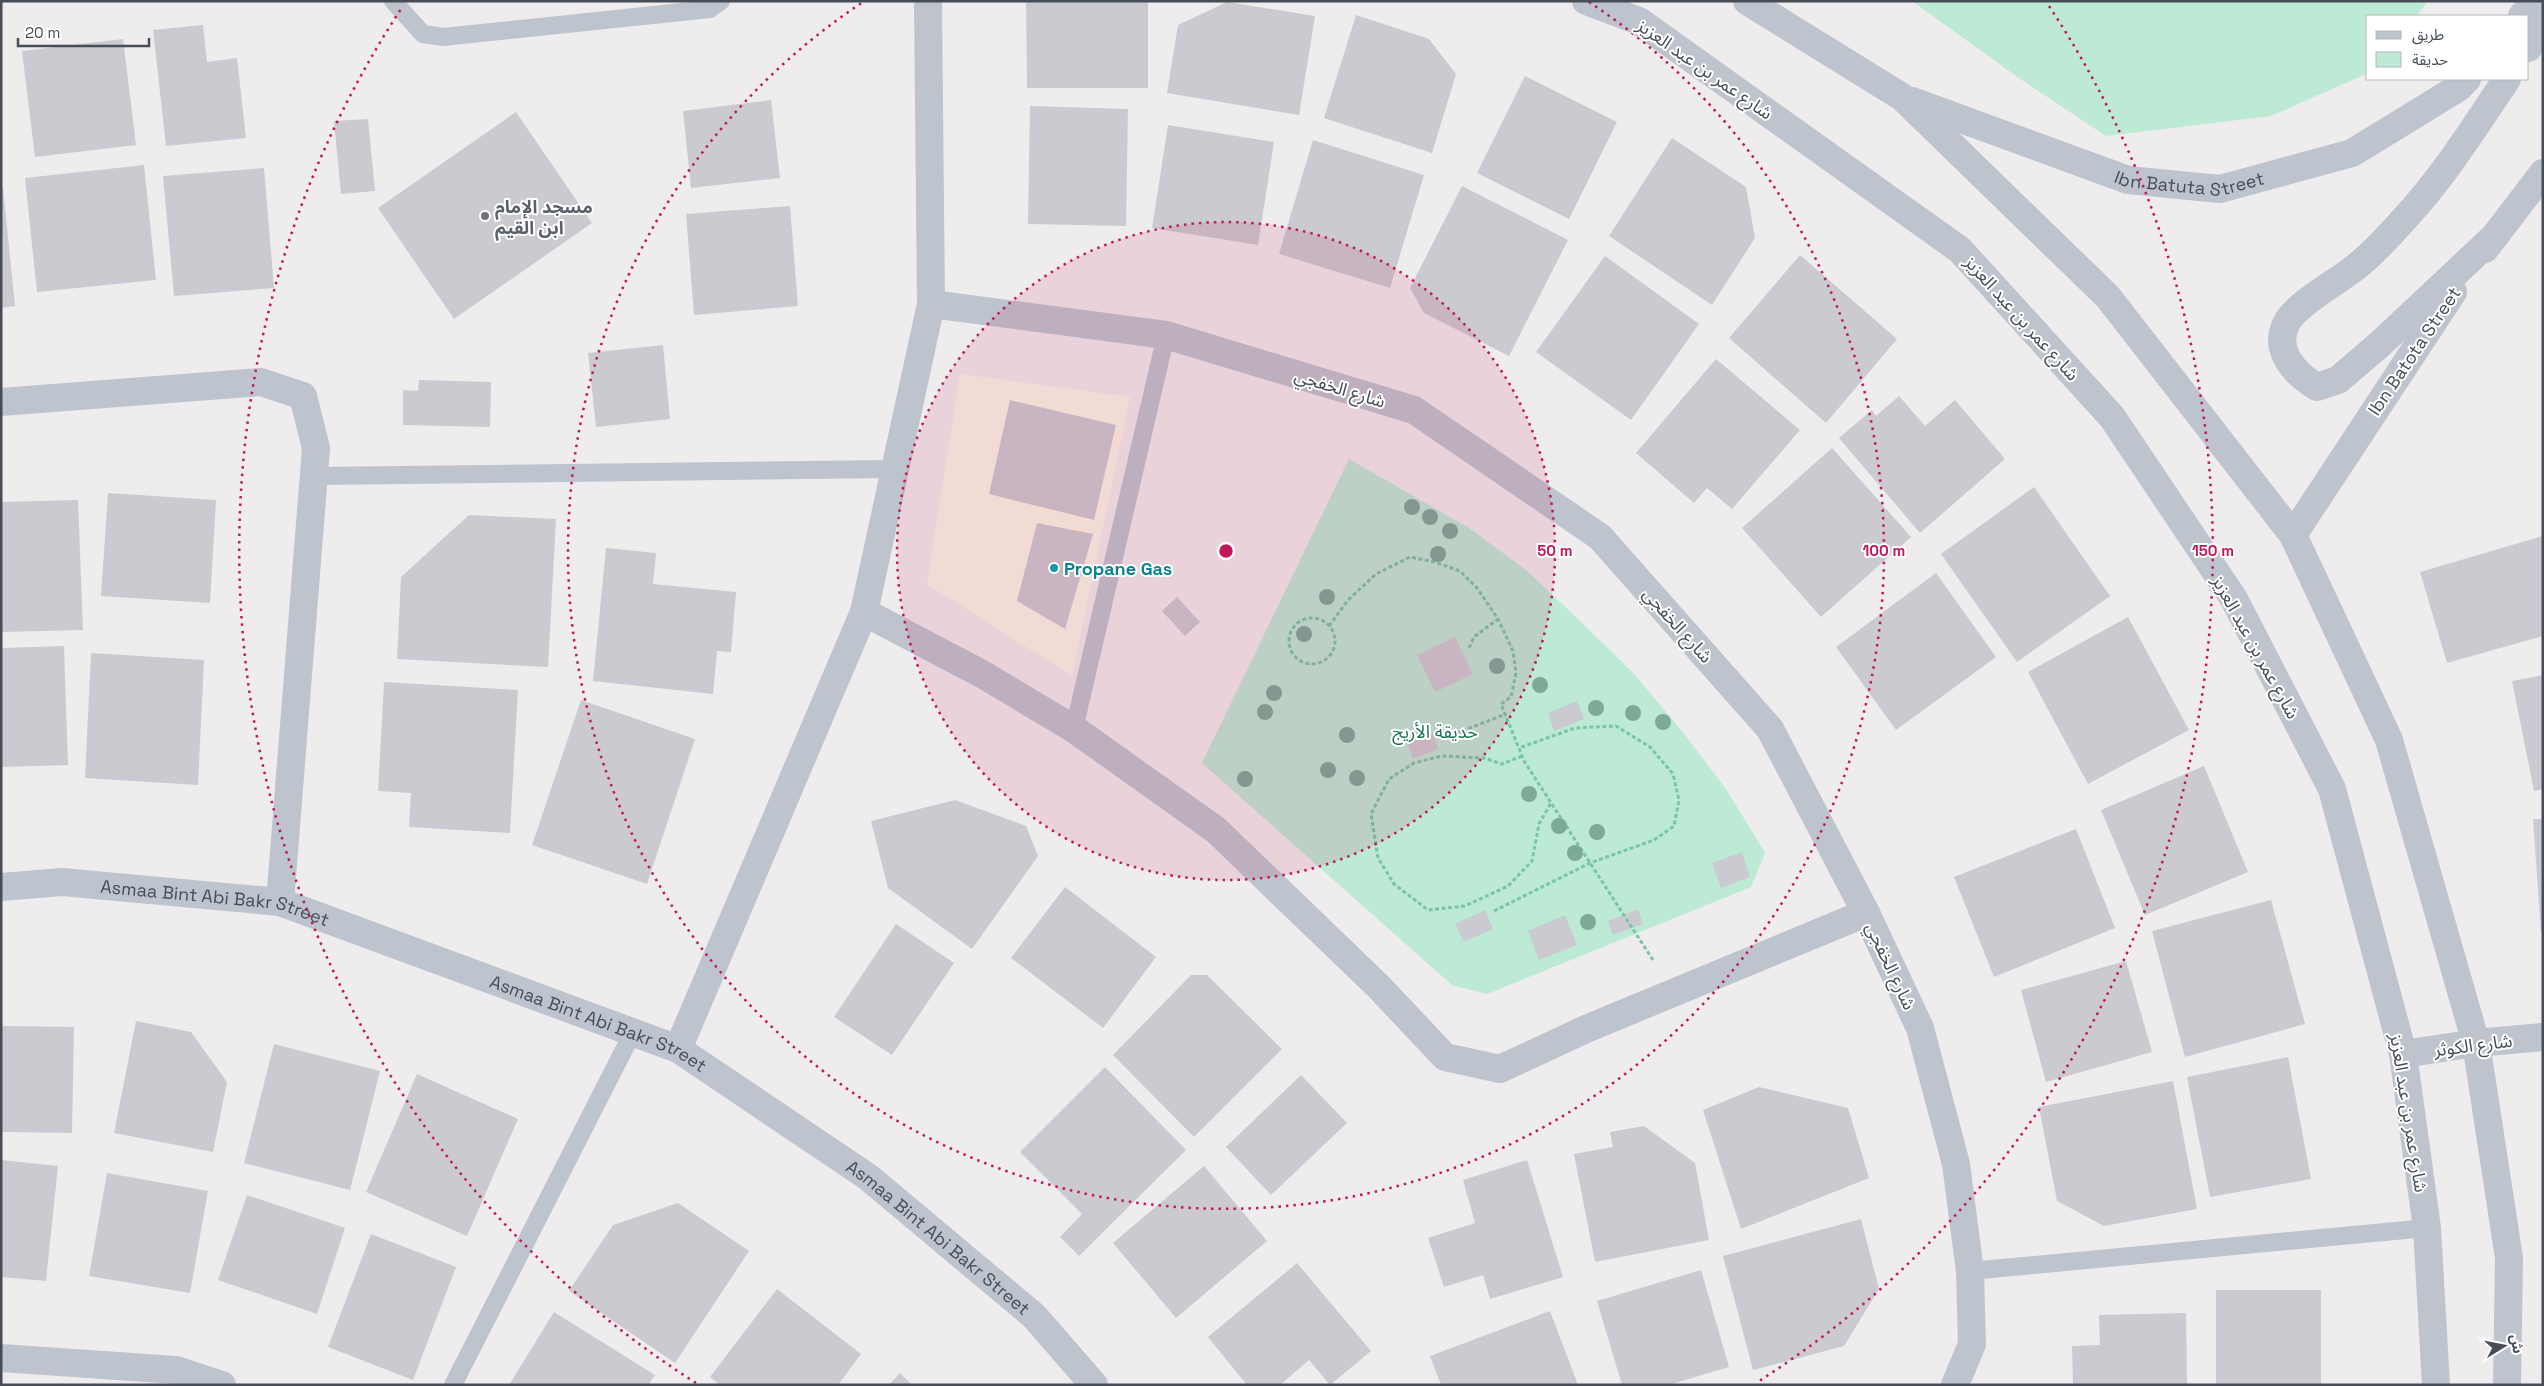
<svg xmlns="http://www.w3.org/2000/svg" width="2544" height="1386" font-family="'Space Grotesk','Noto Sans Arabic',sans-serif">
<style>
.commercial{fill:#f9f6e5}
.green{fill:#bcead4}
.building{fill:#cacad0}
.lines{fill:none;stroke-linecap:round;stroke-linejoin:round}
.path{stroke:#78c5a9;stroke-width:3;stroke-dasharray:4 2.5;stroke-linecap:butt}
.service{stroke:#bec4cd;stroke-width:18}
.minor{stroke:#bec4cd;stroke-width:28}
.tertiary{stroke:#bec4cd;stroke-width:28}
.tree{fill:#7ca998}
.ring{fill:none;stroke:#c2185b;stroke-width:2.5;stroke-dasharray:2.5 5}
.worship-dot{fill:#6b7280;stroke:#fff;stroke-width:2}
.culture-dot{fill:#0f9aa8;stroke:#fff;stroke-width:2}
.labels{text-anchor:middle;dominant-baseline:central;stroke-width:4;stroke-linejoin:round;paint-order:stroke}
.street-label{font-size:18px;fill:#464d57;stroke:#fff}
.worship-label{font-size:18px;font-weight:bold;fill:#5b616d;stroke:#fff;text-anchor:start}
.culture-label{font-size:18px;font-weight:bold;fill:#0d838f;stroke:#fff;text-anchor:start}
.park-label{font-size:18px;fill:#1e7253;stroke:#fff}
.centre{fill:#c2185b;stroke:#fff;stroke-width:2.5}
.ring-label{font-size:15px;text-anchor:middle;font-weight:bold;fill:#c2185b;stroke:#fff;stroke-width:4;stroke-linejoin:round;paint-order:stroke}
</style>
<rect width="100%" height="100%" fill="#eeecec"/>
<path class="commercial" d="M960,374l170,23 -58,279 -145,-92z"/>
<path class="green" d="M1912,1h516l-12,15h-48v57l-97,43 -165,20 -90,-60z
M1349,459l120,69 57,42 54,51 53,52 49,58 44,58 39,64 -14,34 -264,107 -35,-9 -250,-222z"/>
<path class="building" d="M1026,1h122v87h-121z
M1227,2l88,14 -16,99 -132,-22 11,-68z
M1356,15l73,24 27,35 -24,79 -108,-35z
M203,25l4,37 30,-4 9,80 -80,8 -13,-116z
M123,39l13,106 -101,12 -13,-106z
M1525,76l92,46 -48,97 -92,-46z
M771,100l9,78 -89,10 -8,-77z
M1030,106l98,3 -2,117 -98,-2z
M516,112l76,111 -138,96 -76,-111z
M368,119l7,72 -34,3 -7,-73z
M1168,125l106,17 -16,103 -106,-17z
M1672,138l74,49 9,51 -43,67 -103,-69z
M1313,140l111,35 -34,113 -111,-34z
M144,165l12,115 -119,12 -12,-114z
M264,168l10,120 -100,8 -11,-120z
M1462,186l106,54 -59,116 -85,-43 -14,-25z
M1,188h2l12,118 -14,2z
M790,206l8,100 -104,9 -8,-101z
M1800,255l97,84 -71,84 -97,-85z
M1605,256l94,68 -68,96 -95,-68z
M663,345l7,74 -74,8 -8,-74z
M1716,359l84,71 -68,79 -25,-21 -13,15 -58,-50z
M419,380l72,2 -1,45 -87,-2v-35l15,1z
M1899,396l26,30 30,-26 50,59 -85,74 -81,-95 33,-28 4,6z
M1010,400l106,25 -22,95 -105,-26z
M1832,448l79,89 -90,80 -79,-89z
M2034,487l76,109 -93,66 -76,-108z
M108,493l108,7 -6,103 -109,-7z
M78,500l5,130 -82,2v-130z
M469,515l87,4 -8,148 -151,-8 4,-82z
M1037,523l56,11 -28,95 -48,-28z
M2543,536v100l-96,27 -27,-91z
M606,548l50,5 -3,31 83,8 -5,60 -14,-1 -4,43 -120,-13z
M1936,573l60,84 -100,73 -60,-83z
M1177,597l23,25 -15,14 -23,-25z
M2128,617l61,113 -101,54 -60,-112z
M1455,637l18,37 -38,18 -18,-37z
M64,646l4,119 -67,2v-119z
M91,653l113,7 -6,125 -113,-7z
M2543,675v114l-9,2 -22,-110z
M384,682l134,8 -8,143 -101,-6 2,-34 -33,-2z
M581,700l114,39 -48,145 -115,-39z
M1577,701l7,18 -30,12 -6,-18z
M1433,733l5,16 -25,10 -6,-16z
M2204,766l44,106 -103,43 -44,-105z
M955,800l71,26 12,30 -66,93 -84,-61 -17,-67z
M2533,819h10v113h-2z
M2076,829l39,99 -121,49 -40,-100z
M1742,852l8,25 -29,11 -9,-25z
M1065,887l91,70 -53,71 -92,-70z
M2271,900l34,124 -120,33 -33,-126z
M1638,909l5,15 -30,11 -5,-14z
M1485,910l8,19 -29,13 -9,-18z
M1565,915l12,30 -38,15 -11,-29z
M896,924l58,39 -62,92 -58,-38z
M2126,961l26,91 -106,30 -25,-92z
M1191,975h16l75,74 -88,88 -81,-82z
M136,1021l55,11 36,50 -14,70 -99,-19z
M1,1026l73,1 -2,106 -71,-1z
M274,1044l106,27 -30,119 -106,-27z
M2288,1057l23,122 -101,18 -23,-120z
M1105,1067l81,83 -107,106 -19,-19 22,-23 -62,-62z
M417,1074l101,45 -51,117 -101,-44z
M1301,1075l46,48 -76,72 -45,-48z
M2173,1081l24,128 -93,17 -47,-25 -18,-94z
M1759,1087l89,21 21,70 -128,51 -38,-119z
M1644,1126l51,37 14,77 -114,22 -21,-108 39,-7 -3,-15z
M1,1160l57,6 -12,115 -45,-4z
M1527,1160l36,117 -73,22 -7,-24 -39,12 -16,-49 47,-15 -12,-43z
M1204,1166l63,75 -91,77 -63,-75z
M107,1173l101,18 -18,102 -101,-17z
M247,1195l98,33 -28,86 -99,-34z
M678,1203l71,48 -74,112 -106,-72 44,-66z
M1861,1219l18,70 -35,57 -91,24 -30,-114z
M371,1234l85,33 -43,113 -85,-33z
M1297,1263l74,88 -41,34 -21,-25 -29,25h-33l-39,-48z
M1701,1270l28,97 -61,18h-46l-25,-84z
M777,1289l84,65 -23,31h-118l-10,-8z
M2216,1290h105v95h-105z
M1550,1311l28,74h-137l-11,-29z
M554,1312l101,63 -7,10h-139z
M2186,1313l1,72h-114l-1,-39 28,-1 -1,-30z
M900,1373l12,12h-23z"/>
<g class="lines">
<path class="path" d="M1289 641a23 23 0 1 1 46 0a23 23 0 1 1-46 0Z
M1329,626l19,-26 28,-26 34,-17 25,5 25,9 17,17 21,31 15,32 3,22 -5,24 -10,7 23,57 129,199
M1469,648l5,-11 24,-18
M1444,738l62,-24
M1522,756l-20,8 -18,-6 -42,-2 -28,7 -25,16 -18,35 7,44 16,26 34,26 37,-4 43,-20 24,-25 7,-37 12,-21
M1494,911l96,-48 64,-23 20,-14 5,-26 -6,-26 -23,-27 -34,-21 -41,2 -56,20"/>
<path class="service" d="M393,1l30,33 20,3 267,-28 11,-8
M314,476l581,-7
M1074,729l92,-394
M1970,1271l457,-43
M453,1385l180,-353"/>
<g class="minor">
<path d="M931,304l235,31 248,75 186,127 170,192 96,184 54,115 36,136 14,107 2,73 -17,41"/>
<path d="M1,402l260,-20 42,14 13,52 -36,454"/>
<path d="M864,612l118,62 92,55 142,101 163,157 66,70 55,12 86,-40 280,-116"/>
<path id="s1" d="M1,887l61,-5 218,20 398,147 190,128 166,139 60,69"/>
<path d="M678,1049l186,-437 67,-308 -3,-303"/>
<path d="M2403,1054l73,-11 67,-6"/>
<path d="M1,1358l175,12 46,15"/>
</g>
<g class="tertiary">
<path d="M1586,1l53,20 321,229 152,167 122,182 98,190 71,265 24,174 9,157"/>
<path d="M1747,1l155,96 206,200 185,238 96,205 87,303 33,215 -2,127"/>
<path d="M2522,16l13,-15"/>
<path d="M2528,48l15,-23"/>
<path id="s2" d="M1912,101l216,79 92,9 132,-36 106,-65 9,-9"/>
<path d="M2496,235l-116,109 -42,36 -21,7c-22,-13 -45,-37 -30,-65 10,-18 48,-39 65,-52 19,-14 38,-35 54,-53 39,-42 69,-91 101,-138"/>
<path d="M2485,249l58,-76"/>
<path d="M2293,535l160,-243"/>
</g>
</g>
<g class="tree">
<circle cx="1412" cy="507" r="8"/>
<circle cx="1430" cy="517" r="8"/>
<circle cx="1450" cy="531" r="8"/>
<circle cx="1438" cy="554" r="8"/>
<circle cx="1327" cy="597" r="8"/>
<circle cx="1304" cy="634" r="8"/>
<circle cx="1497" cy="666" r="8"/>
<circle cx="1540" cy="685" r="8"/>
<circle cx="1274" cy="693" r="8"/>
<circle cx="1596" cy="708" r="8"/>
<circle cx="1265" cy="712" r="8"/>
<circle cx="1633" cy="713" r="8"/>
<circle cx="1663" cy="722" r="8"/>
<circle cx="1347" cy="735" r="8"/>
<circle cx="1328" cy="770" r="8"/>
<circle cx="1357" cy="778" r="8"/>
<circle cx="1245" cy="779" r="8"/>
<circle cx="1529" cy="794" r="8"/>
<circle cx="1559" cy="826" r="8"/>
<circle cx="1597" cy="832" r="8"/>
<circle cx="1575" cy="853" r="8"/>
<circle cx="1588" cy="922" r="8"/>
</g>
<circle cx="1226" cy="551" r="329" fill="#c2185b" fill-opacity=".12"/>
<g class="ring">
<circle cx="1226" cy="551" r="329"/>
<path d="M1589 2A658 658 0 1 1 863 2"/>
<path d="M696 1383A987 987 0 0 1 403 6M2049 6A987 987 0 0 1 1756 1383"/>
</g>
<circle class="worship-dot" cx="485" cy="216" r="5"/>
<circle class="culture-dot" cx="1054" cy="568" r="5"/>
<g class="labels">
<g class="street-label">
<text transform="translate(1705 69) rotate(35)">شارع عمر بن عبد العزيز</text>
<text stroke="none"><textPath href="#s2" startOffset="292">Ibn Batuta Street</textPath></text>
<text transform="translate(2022 318) rotate(48)">شارع عمر بن عبد العزيز</text>
<text transform="translate(2414 351) rotate(-56)">Ibn Batota Street</text>
<text transform="translate(1340 388) rotate(17)">شارع الخفجي</text>
<text transform="translate(1678 625) rotate(48)">شارع الخفجي</text>
<text transform="translate(2256 647) rotate(61)">شارع عمر بن عبد العزيز</text>
<text stroke="none"><textPath href="#s1" startOffset="216">Asmaa Bint Abi Bakr Street</textPath></text>
<text transform="translate(1891 966) rotate(65)">شارع الخفجي</text>
<text stroke="none"><textPath href="#s1" startOffset="621">Asmaa Bint Abi Bakr Street</textPath></text>
<text transform="translate(2473 1045) rotate(-7)">شارع الكوثر</text>
<text transform="translate(2409 1113) rotate(81)">شارع عمر بن عبد العزيز</text>
<text stroke="none"><textPath href="#s1" startOffset="1026">Asmaa Bint Abi Bakr Street</textPath></text>
</g>
<g class="worship-label">
<text x="495" y="206">مسجد الإمام<tspan x="495" dy="21">ابن القيم</tspan></text>
</g>
<g class="culture-label">
<text x="1064" y="568">Propane Gas</text>
</g>
<g class="park-label">
<text x="1435" y="731">حديقة الأريج</text>
</g>
</g>
<circle cx="1226" cy="551" r="8" class="centre"/>
<g class="ring-label">
<text x="1555" y="556">50 m</text>
<text x="1884" y="556">100 m</text>
<text x="2213" y="556">150 m</text>
</g>
<rect width="2544" height="1386" fill="none" stroke="#464d57" stroke-width="5"/>
<rect x="2366" y="15" width="162" height="65" fill="#ffffff" stroke="#b5b8bc"/>
<rect x="2376" y="31" width="25" height="8" fill="#bec4cd" stroke="#b5b8bc"/>
<text x="2412" y="40" font-size="15" fill="#464d57">طريق</text>
<rect x="2376" y="52" width="25" height="15" fill="#bcead4" stroke="#b5b8bc"/>
<text x="2412" y="65" font-size="15" fill="#464d57">حديقة</text>
<g transform="translate(2504 1346) rotate(80)" stroke="#ffffff" stroke-width="4" paint-order="stroke">
<path d="M0-4L9 19L0 12L-9 19Z" fill="#464d57"/>
<text y="-8" font-size="14" font-weight="bold" text-anchor="middle" fill="#464d57">ش</text>
</g>
<path d="M18 38v8h131v-8" fill="none" stroke="#464d57" stroke-width="2.5"/>
<text x="25" y="38" font-size="15" fill="#464d57" stroke="#ffffff" stroke-width="4" paint-order="stroke">20 m</text>
</svg>
